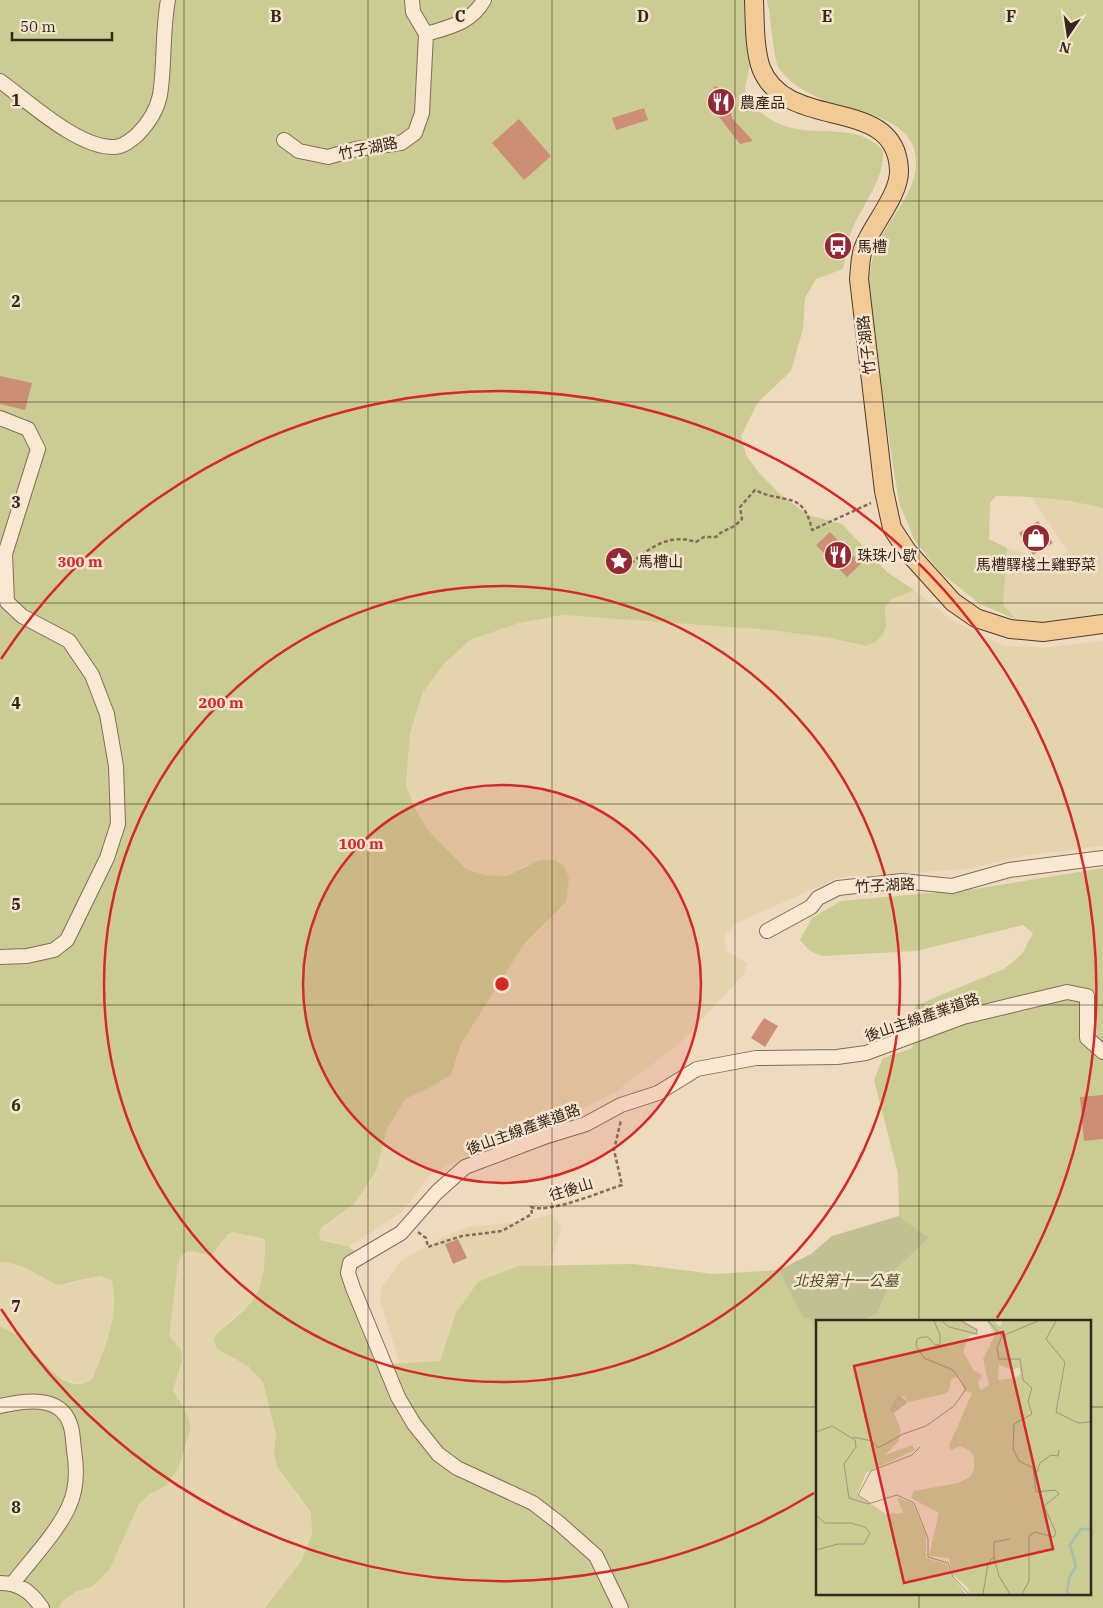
<svg xmlns="http://www.w3.org/2000/svg" width="1103" height="1608" font-family="'IBM Plex Serif','Noto Sans TC',serif">
<style>
.farmland{fill:#e3d4ad}
.green{fill:#cbcb94}
.cemetery{fill:#c0c093}
.building{fill:#cc8f75}
.lines{fill:none;stroke-linecap:round;stroke-linejoin:round}
.minor-casing{stroke:#866b58;stroke-width:16}
.major-casing{stroke:#543a2c;stroke-width:20}
.path{stroke:#866b58;stroke-width:2.5;stroke-dasharray:4 2.5;stroke-linecap:butt}
.minor{stroke:#f9e9d2;stroke-width:14}
.major{stroke:#f2ca96;stroke-width:18}
.grid{fill:none;stroke:#36251c;stroke-width:1;stroke-opacity:0.55}
.ring{fill:none;stroke:#d62828;stroke-width:2.5}
.labels{text-anchor:middle;dominant-baseline:central;stroke-width:5;stroke-linejoin:round;paint-order:stroke}
.poi-label{font-size:15px;fill:#36251c;stroke:#f5e5cf;text-anchor:start}
.street-label{font-size:15px;fill:#36251c;stroke:#f5e5cf}
.park-label{font-size:15px;font-style:italic;fill:#4c5223;stroke:#f5e5cf}
.inset-river{fill:none;stroke:#a2bfb3;stroke-width:2.5}
.inset-road{fill:none;stroke:#a4927e;stroke-width:1}
.view{fill:#d62828;fill-opacity:0.15;stroke:#d62828;stroke-width:2.5}
.inset-edge{fill:none;stroke:#36251c;stroke-width:2.5}
.grid-label{font-size:16px;text-anchor:middle;font-weight:bold;fill:#36251c;stroke:#f5e5cf;stroke-width:5;stroke-linejoin:round;paint-order:stroke}
.centre{fill:#d62828;stroke:#f5e5cf;stroke-width:2.5}
.ring-label{font-size:15px;text-anchor:middle;font-weight:bold;fill:#d62828;stroke:#f5e5cf;stroke-width:5;stroke-linejoin:round;paint-order:stroke}
</style>
<rect width="100%" height="100%" fill="#eedabf"/>
<path class="farmland" d="M1031,497l38,2 34,9v108l-41,6h-28l-17,-2 -14,-15 4,-57 42,12 11,-1 7,-9z
M914,590l38,30 52,26 46,1 53,-6v205l-75,9 -60,14 -128,8 -101,45 -14,12v16l22,13 -3,11 -66,71 -61,46 -54,28 -52,19 -79,35 -30,39 -53,35 -28,-8 -3,-7 4,-5 55,-58 10,-40 18,-30 26,-12 20,-12 10,-31 63,-100 42,-42 -39,-37 -20,11 -22,-1 -19,-6 -38,-39 -13,-22 -9,-23 4,-52 13,-41 21,-28 26,-24 49,-17 44,-8 207,15 60,8 36,8 20,-19 -1,-20 7,-8z
M551,1214l11,14 -13,39 -31,-1 -62,47 -16,48 -40,3 -20,-64 2,-14 20,-26 33,-19 33,-14 60,-6z
M233,1232l32,7v31l-4,18 -6,11 -39,35 1,15 31,17 15,16 13,53 -2,18 21,40 16,20 1,21 -10,26 -37,48h-206l1,-6 15,-10 17,-5 34,-55 13,-28 12,-11 15,-7 20,-38 5,-20 -4,-14 -14,-24 4,-44 -8,-9 9,-73 3,-8 7,-5 24,4 16,-21z
M0,1262h9l25,9 15,10 20,3 31,-8 12,5 4,20 -6,31 -17,46 -4,3 -10,2 -12,-2 -15,-9 -31,-34 -21,-12z"/>
<path class="green" d="M0,0h747l6,51 -8,37 2,13c14,12 26,23 45,27 32,8 64,-5 91,22 1,30 -18,51 -30,77 -6,13 -7,29 -10,42l-27,10 -11,19 -2,31 -12,42 -33,31 -17,34 5,19 13,18 22,22 27,20 34,9 45,48 27,18 -22,9 -7,8 1,20 -3,7 -6,7 -11,5 -36,-8 -60,-8 -207,-15 -44,8 -49,17 -26,24 -21,28 -13,41 -4,52 9,23 13,22 38,39 19,6 22,1 33,-16h15l9,6 5,12 -3,24 -42,42 -63,100 -10,31 -20,12 -26,12 -18,30 -10,40 -22,34 -33,24 -3,5 2,8 28,7 10,7 -9,5 27,106 63,-4 16,-48 22,-31 40,-16 115,-2 81,10 65,-4 23,47 15,6v271h272v-272h-229l18,-9 17,-43 34,-32 -30,-22 -1,-43 -24,-93 9,-22 30,-10 -5,-32 9,-11 87,-36 18,-15 11,-21 -10,-8 -107,26 -94,5 -12,-5 -10,-11 12,-22 29,-17 134,-12 128,-21v740h-838l37,-48 10,-26 -1,-21 -34,-47 -3,-13 2,-18 -13,-53 -15,-16 -31,-17 -3,-9 2,-6c42,-35 49,-38 49,-95l-32,-7 -5,2 -16,21 -24,-4 -7,5 -3,8 -9,72 12,14 1,10 -9,30 14,24 4,14 -13,41 -12,17 -15,7 -12,11 -29,64 -18,19 -17,5 -14,10 -2,6h-59v-282c7,4 15,8 21,12 17,14 44,63 72,40 13,-35 26,-59 19,-97l-12,-5 -42,9c-20,-8 -35,-23 -58,-23z
M767,0h336v508c-36,-9 -70,-12 -107,-12l-6,7 -1,36 18,9 -4,57 14,15 -37,-16 -38,-30 -27,-33 -16,-38 -31,-199c1,-20 1,-38 8,-56 11,-28 40,-54 40,-85 1,-44 -52,-49 -82,-59 -19,-6 -41,-18 -54,-34 -7,-8 -9,-56 -13,-70z"/>
<path class="cemetery" d="M899,1216l30,22 -34,32 -17,43 -18,9 -43,1 -15,-6 -23,-47 32,-16 21,-18z"/>
<path class="building" d="M714,86l13,5 5,27 21,23 -13,3 -27,-35 3,-3z
M644,108l4,12 -32,10 -4,-12z
M519,119l32,37 -27,24 -32,-37z
M0,376l32,7 -7,27 -25,-6z
M1038,521l15,22 -20,12 -14,-22z
M830,532l31,32 -14,13 -31,-32z
M764,1018l14,8 -13,21 -14,-9z
M1103,1095v44l-19,2 -4,-44z
M458,1239l9,19 -14,6 -8,-20z"/>
<g class="lines">
<defs>
<path id="minor" d="M412,0l1,12 13,22c24,-7 45,-11 58,-34
M0,81c29,21 78,67 114,66 9,0 17,-7 23,-12 11,-11 20,-25 23,-40 5,-31 2,-63 8,-95
M284,140l15,11 29,6 28,-8 45,-6 14,-10 7,-20 4,-79
M0,418l28,11 10,20 -33,105 2,48 15,14 47,25 23,34 15,39 9,52 2,58 -11,34 -40,82 -13,10 -27,6 -27,1
M767,931l44,-24 7,-9 20,-10 64,-7 50,5 57,-16 94,-12
M0,1406c23,-5 60,-12 70,18 3,7 3,18 4,26 3,18 3,39 -5,56 -10,24 -39,55 -56,77
M0,1583c20,0 31,9 42,25
M621,1608l-25,-52 -37,-33 -26,-20 -76,-35 -19,-14 -24,-30 -16,-27 -45,-109 -5,-15 2,-10 51,-30 36,-41 28,-25 82,-31 39,-12 35,-19 37,-12 39,-24 59,-11 81,-1 29,-4 97,-36 104,-25 20,4v42l16,14"/>
<path id="major" d="M754,0c1,21 0,47 7,68 26,66 135,25 138,102 1,25 -28,56 -36,79 -3,9 -3,21 -4,30l25,212 8,37 15,23 46,51 23,16 34,11 33,3 60,-8"/>
</defs>
<use href="#minor" class="minor-casing"/>
<use href="#major" class="major-casing"/>
<path class="path" d="M623,565l2,4c20,-18 42,-37 71,-27l8,-5h12c10,-10 15,-6 26,-18l-2,-12 15,-17c29,15 48,-1 57,40l59,-27
M418,1232l8,6 2,9 34,-11 40,-5 30,-17 -1,-7c18,7 72,-16 91,-22l-8,-35 7,-30"/>
<use href="#minor" class="minor"/>
<use href="#major" class="major"/>
</g>
<path class="grid" d="M184,0v1608M368,0v1608M552,0v1608M735,0v1608M919,0v1322M0,201h1103M0,402h1103M0,603h1103M0,804h1103M0,1005h1103M0,1206h1103M0,1407h817M1089,1407h14M919,1594v14"/>
<circle cx="502" cy="984" r="199" fill="#d62828" fill-opacity=".12"/>
<g class="ring">
<circle cx="502" cy="984" r="199"/>
<circle cx="502" cy="984" r="398"/>
<path d="M814 1493A597 597 0 0 1 1 1309M1 659A597 597 0 1 1 997 1318"/>
</g>
<defs>
<symbol id="restaurant-disc" viewBox="-11 -11 22 22"><circle r="9.5" fill="#952836" stroke="#f5e5cf"/><path d="M-5-6h1v4h1v-4h1v4h1v-4h1v5L-1.5 .5V6h-2V.5L-5-1ZM5-6V6H3V1.5H1.5Q1.5-4 5-6Z" fill="#fff"/></symbol>
<symbol id="bus-disc" viewBox="-11 -11 22 22"><circle r="9.5" fill="#952836" stroke="#f5e5cf"/><path d="M-5-6H5V4H4V6H2V4H-2V6H-4V4H-5ZM-3.5-4V0h7V-4ZM-3.5 1.2v1.5H-2V1.2ZM2 1.2v1.5H3.5V1.2Z" fill="#fff"/></symbol>
<symbol id="shop-disc" viewBox="-11 -11 22 22"><circle r="9.5" fill="#952836" stroke="#f5e5cf"/><path d="M-5-2.5h2.3a2.7 3.5 0 0 1 5.4 0H5L5.5 6h-11ZM-1.5-2.5h3a1.5 2.3 0 0 0-3 0Z" fill="#fff"/></symbol>
<symbol id="sight-disc" viewBox="-11 -11 22 22"><circle r="9.5" fill="#952836" stroke="#f5e5cf"/><path d="M0-6L1.8-2.2L6-1.7L2.9 1.2L3.7 5.4L0 3.3L-3.7 5.4L-2.9 1.2L-6-1.7L-1.8-2.2Z" fill="#fff"/></symbol>
</defs>
<g fill-rule="evenodd">
<use href="#restaurant-disc" x="705" y="86" width="32" height="32"/>
<use href="#bus-disc" x="822" y="230" width="32" height="32"/>
<use href="#shop-disc" x="1020" y="522" width="32" height="32"/>
<use href="#restaurant-disc" x="822" y="539" width="32" height="32"/>
<use href="#sight-disc" x="603" y="545" width="32" height="32"/>
</g>
<g class="labels">
<g class="poi-label">
<text x="740" y="102">農產品</text>
<text x="857" y="246">馬槽</text>
<text x="857" y="555">珠珠小歇</text>
<text x="638" y="561">馬槽山</text>
<text x="1036" y="564" text-anchor="middle">馬槽驛棧土雞野菜</text>
</g>
<g class="street-label">
<text transform="translate(368 148) rotate(-12)">竹子湖路</text>
<text transform="translate(866 345) rotate(-97)">竹子湖路</text>
<text transform="translate(885 885) rotate(-3)">竹子湖路</text>
<text transform="translate(922 1017) rotate(-19)">後山主線產業道路</text>
<text transform="translate(523 1129) rotate(-20)">後山主線產業道路</text>
<text transform="translate(571 1189) rotate(-17)">往後山</text>
</g>
<g class="park-label">
<text x="846" y="1280">北投第十一公墓</text>
</g>
</g>
<g transform="translate(816 1320)">
<rect width="275" height="275" fill="#eedabf"/>
<path d="M0,1h147l15,8 -1,5 -8,2 -6,16 11,19 8,4 -4,8 2,7 9,-5 -6,-26 12,-24 -8,-14h7l6,6 2,-6h89v273h-121l-3,-7 -14,-12 -4,-17 -20,-2 10,-43 -28,-15 3,-7 44,-8 12,-6 4,-8v-13l-5,-6 -9,-4 -9,4 -2,-4 23,-53 -7,-2 -6,-14 -8,2 -2,12 -5,3 -36,8 -4,-6 -11,9 -4,6 5,2 7,17 -3,12 -13,13 27,-10 3,5 -49,23 -9,22 29,19 17,-1 -6,-16 16,7 13,31v23l20,6 7,14 13,16h-150zM183,45l13,5 7,-3 2,7 -6,4 -17,2z" fill="#cbcb94" fill-rule="evenodd"/>
<path d="M82,75l10,7 -14,11 -5,-2z" fill="#c0c093"/>
<path class="inset-river" d="M251,274l2,-16 7,-12 -6,-21 11,-16h10"/>
<path class="inset-road" d="M126,1l7,6 28,7v-4l-16,-9M172,1l14,15 36,-15M240,1l-10,18 19,23 -9,50 22,11 13,-1M186,16l-5,12 2,11h21l3,21 9,8 -4,13 4,13 -18,10 -1,25 6,12 14,7 3,24 19,-2 4,4 -15,12 12,27 -2,4 -19,-5 -6,4v45l-7,13M0,112l16,-6 23,14 1,7 -12,17 5,34 19,6 29,-9 17,8 14,35v19l20,6 5,14 16,17M37,117l19,4 6,7 25,-14 23,-8 28,-20 12,-17 -13,-19 -29,-12 -8,-12 1,-7 5,-2h6l7,8 5,-1v-9l-6,-14M220,154l4,-11 11,-8 7,1 1,-6M54,183l-12,-8 13,-24 41,-16 8,-8M0,195l9,8h26l14,4 5,6 -6,11h-26l-22,6M178,237v-15l16,-3M167,274l5,-31 6,-6 5,19 11,18"/>
<path class="view" d="M187,12l50,217 -149,34 -50,-217z"/>
<rect width="275" height="275" class="inset-edge"/>
</g>
<g class="grid-label">
<text x="276" y="22">B</text>
<text x="460" y="22">C</text>
<text x="643" y="22">D</text>
<text x="827" y="22">E</text>
<text x="1011" y="22">F</text>
<text x="16" y="106">1</text>
<text x="16" y="307">2</text>
<text x="16" y="508">3</text>
<text x="16" y="709">4</text>
<text x="16" y="910">5</text>
<text x="16" y="1111">6</text>
<text x="16" y="1312">7</text>
<text x="16" y="1513">8</text>
</g>
<circle cx="502" cy="984" r="8" class="centre"/>
<g class="ring-label">
<text x="80" y="567">300 m</text>
<text x="221" y="708">200 m</text>
<text x="361" y="849">100 m</text>
</g>
<g transform="translate(1068 35) rotate(193)" stroke="#f5e5cf" stroke-width="4" paint-order="stroke">
<path d="M0-4L9 19L0 12L-9 19Z" fill="#36251c"/>
<text y="-8" font-size="14" font-weight="bold" text-anchor="middle" fill="#36251c">N</text>
</g>
<path d="M12 32v8h100v-8" fill="none" stroke="#36251c" stroke-width="2.5"/>
<text x="20" y="32" font-size="15" fill="#36251c" stroke="#f5e5cf" stroke-width="4" paint-order="stroke">50 m</text>
</svg>
